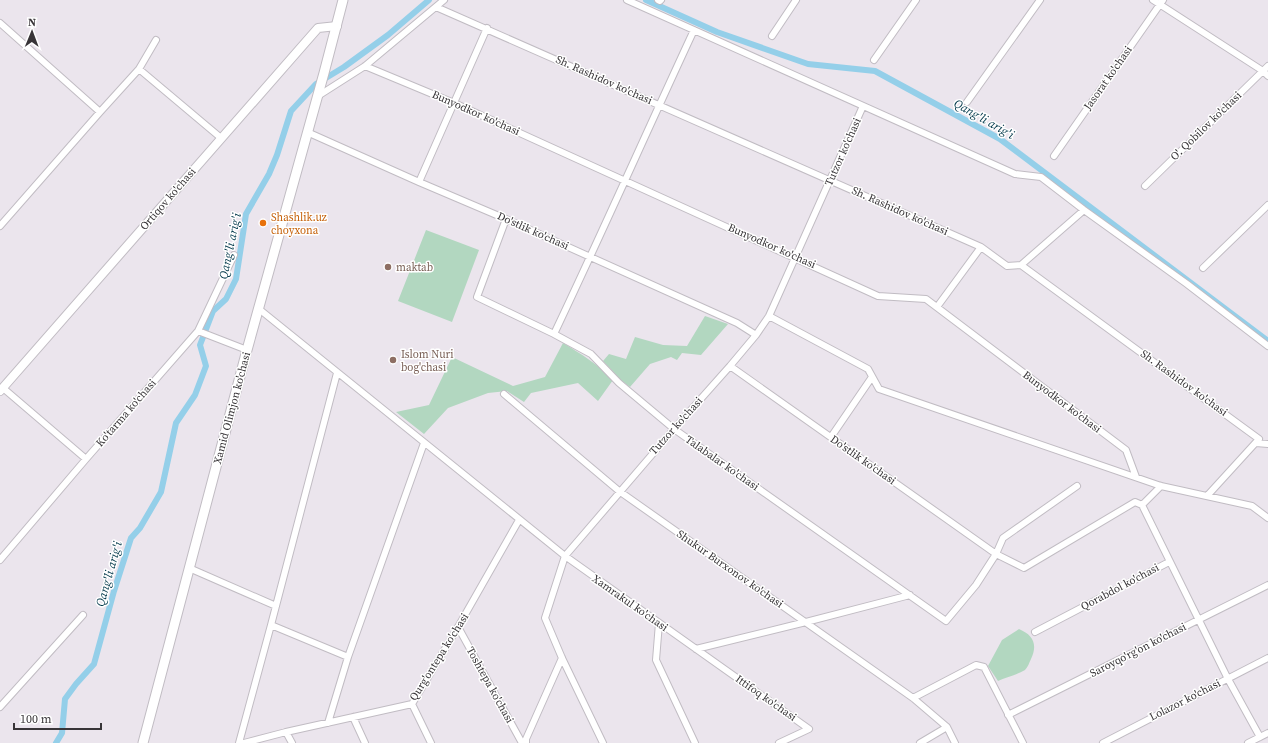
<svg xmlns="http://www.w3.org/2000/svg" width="1268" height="743" font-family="'Source Serif 4',serif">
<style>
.green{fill:#b2d7c0}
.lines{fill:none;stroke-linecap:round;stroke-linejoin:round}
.canal{stroke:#94cfe9;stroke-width:6}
.minor-casing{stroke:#c1bcc3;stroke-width:8}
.tertiary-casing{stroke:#c1bcc3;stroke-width:10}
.secondary-casing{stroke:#c1bcc3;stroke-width:11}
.minor{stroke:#fff;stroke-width:6}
.tertiary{stroke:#fff;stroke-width:8}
.secondary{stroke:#fff;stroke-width:9}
.food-dot{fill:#e8710a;stroke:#fff;stroke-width:1.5}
.education-dot{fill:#8d6e63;stroke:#fff;stroke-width:1.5}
.labels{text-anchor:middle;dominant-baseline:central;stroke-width:3;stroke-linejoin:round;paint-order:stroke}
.street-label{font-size:11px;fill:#383538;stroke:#fff}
.food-label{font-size:11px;fill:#c56008;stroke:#fff;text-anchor:start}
.education-label{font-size:11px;fill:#785e54;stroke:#fff;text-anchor:start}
.water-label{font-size:12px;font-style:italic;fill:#02384a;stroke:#fff}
</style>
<rect width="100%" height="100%" fill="#ebe5ed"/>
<path class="green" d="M426,230l53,20 -27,72 -54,-21z
M705,316l23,8 -27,31 -19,-2 -5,7 -6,-3 -21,7 -20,23 -8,-6 -19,-20 6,-7 17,5 9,-22 28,8 24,1z
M563,343c18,11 35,21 50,37l-15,21 -20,-18 -47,10 -7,9 -17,-11 -19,2 -40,15 -24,26 -28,-22 33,-7 23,-48 61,29 32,-9z
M1019,629c14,6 19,15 12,30 -2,4 -3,8 -6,11 -8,5 -19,7 -27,11l-10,-15 14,-26z"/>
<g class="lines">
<path class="canal" d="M646,0l71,32 91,32 67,7 125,68 268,202
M56,743l6,-10 3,-34 11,-15 18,-20 20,-73 17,-53 9,-10 21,-36 15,-69 19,-28 11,-29 -6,-21 13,-34 13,-12 10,-20 10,-65 23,-40 8,-19 14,-44 25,-27 28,-17 44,-32 41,-35"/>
<defs>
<path id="minor" d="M627,0l388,174 26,3 43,33 103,74 81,62
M658,0l2,1 1,-1
M1153,0l110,71 5,5
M436,7l545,240 26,19 14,-1 238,174 -52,57
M0,23l100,89
M772,36l24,-36
M874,60l42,-60
M365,66l89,37 424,193 48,3 200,151 10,27
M139,69l82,69
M318,96l47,-30 79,-66
M967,102l73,-102
M307,132l112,50 87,37 231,104 19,12
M1054,156l109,-156
M419,182l68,-154
M1145,186l123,-120
M506,219l-29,78 77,37 37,20 28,29 55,46 272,192 30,-36 20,-31 7,-16 74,-52
M0,226l100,-114 39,-43 17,-29
M1021,265l63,-55
M1203,268l65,-63
M937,307l44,-60
M259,309l306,247 244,173 -30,14
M769,316l99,53 11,20 282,97 91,20 16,12
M198,331l49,19
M554,334c48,-101 93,-203 140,-304
M730,366l266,188 28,14 111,-66 7,3
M3,388l83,71
M504,394l115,97 294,207 34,29 8,16
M831,437l41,-60
M1256,443l12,1
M1161,486l-19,19 86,174 32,58
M0,560l86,-101 112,-128 36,-76
M189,568l87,38
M659,623l-3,37 39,83
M271,625l66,-252
M458,627l64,116
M1035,632l134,-70
M696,649l110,-27 104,-27
M913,698l63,-33 8,2 39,76
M412,704l19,39
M0,707l83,-92
M1008,715l260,-130
M353,717l12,26
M328,723l20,-66
M286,732l126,-28 46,-77 61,-107
M239,743l32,-118 77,32 76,-214
M244,743l42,-11 6,11
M526,743v-4l36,-81
M603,743l-41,-85 -17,-40 20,-62 109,-127 56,-63 26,-31 13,-19 94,-210
M920,743l27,-16
M1103,743l165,-85
M1248,743l20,-10"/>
<path id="tertiary" d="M0,391l318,-363 19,-2"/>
<path id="secondary" d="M143,743l104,-393 77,-277 19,-73"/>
</defs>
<use href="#minor" class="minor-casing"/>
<use href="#tertiary" class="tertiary-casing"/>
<use href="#secondary" class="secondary-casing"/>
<use href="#minor" class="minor"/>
<use href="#tertiary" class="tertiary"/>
<use href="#secondary" class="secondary"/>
</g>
<circle class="food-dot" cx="263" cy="223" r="4"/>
<g class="education-dot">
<circle cx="388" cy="267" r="4"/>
<circle cx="393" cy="360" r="4"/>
</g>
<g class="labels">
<g class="street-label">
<text transform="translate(1108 78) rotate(-55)">Jasorat ko'chasi</text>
<text transform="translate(604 80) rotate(24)">Sh. Rashidov ko'chasi</text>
<text transform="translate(476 113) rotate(24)">Bunyodkor ko'chasi</text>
<text transform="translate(1206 126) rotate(-44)">O'. Qobilov ko'chasi</text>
<text transform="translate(843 152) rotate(-66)">Tutzor ko'chasi</text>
<text transform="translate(168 199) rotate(-49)">Ortiqov ko'chasi</text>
<text transform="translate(900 211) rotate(24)">Sh. Rashidov ko'chasi</text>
<text transform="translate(533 231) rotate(24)">Do'stlik ko'chasi</text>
<text transform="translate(772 246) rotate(24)">Bunyodkor ko'chasi</text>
<text transform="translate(1184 383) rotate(36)">Sh. Rashidov ko'chasi</text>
<text transform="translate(1062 402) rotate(37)">Bunyodkor ko'chasi</text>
<text transform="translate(232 408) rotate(-75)">Xamid Olimjon ko'chasi</text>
<text transform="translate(126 413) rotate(-49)">Ko'tarma ko'chasi</text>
<text transform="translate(676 426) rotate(-48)">Tutzor ko'chasi</text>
<text transform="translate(863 460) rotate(35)">Do'stlik ko'chasi</text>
<text transform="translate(722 463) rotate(35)">Talabalar ko'chasi</text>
<text transform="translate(730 569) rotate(35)">Shukur Burxonov ko'chasi</text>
<text transform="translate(1120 587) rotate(-28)">Qorabdol ko'chasi</text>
<text transform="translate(630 603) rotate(35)">Xamrakul ko'chasi</text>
<text transform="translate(1138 650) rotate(-27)">Saroyqo'rg'on ko'chasi</text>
<text transform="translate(439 657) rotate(-58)">Qurg'ontepa ko'chasi</text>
<text transform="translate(490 685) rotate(61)">Toshtepa ko'chasi</text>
<text transform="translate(766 698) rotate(35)">Ittifoq ko'chasi</text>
<text transform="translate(1185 700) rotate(-27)">Lolazor ko'chasi</text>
</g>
<g class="food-label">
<text x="271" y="217">Shashlik.uz<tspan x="271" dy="13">choyxona</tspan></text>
</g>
<g class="education-label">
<text x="396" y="267">maktab</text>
<text x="401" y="354">Islom Nuri<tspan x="401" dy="13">bog'chasi</tspan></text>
</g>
<g class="water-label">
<text transform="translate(984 119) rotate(30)">Qang'li arig'i</text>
<text transform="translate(230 246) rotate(-78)">Qang'li arig'i</text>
<text transform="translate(109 574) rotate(-74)">Qang'li arig'i</text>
</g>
</g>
<g transform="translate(32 32) rotate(1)" stroke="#ffffff" stroke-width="3" paint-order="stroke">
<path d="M0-3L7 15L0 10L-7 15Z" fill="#383538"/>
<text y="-6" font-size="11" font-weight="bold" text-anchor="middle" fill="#383538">N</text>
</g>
<path d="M14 723v6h87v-6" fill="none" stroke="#383538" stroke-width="2"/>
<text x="20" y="723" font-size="12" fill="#383538" stroke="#ffffff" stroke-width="3" paint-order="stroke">100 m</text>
</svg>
